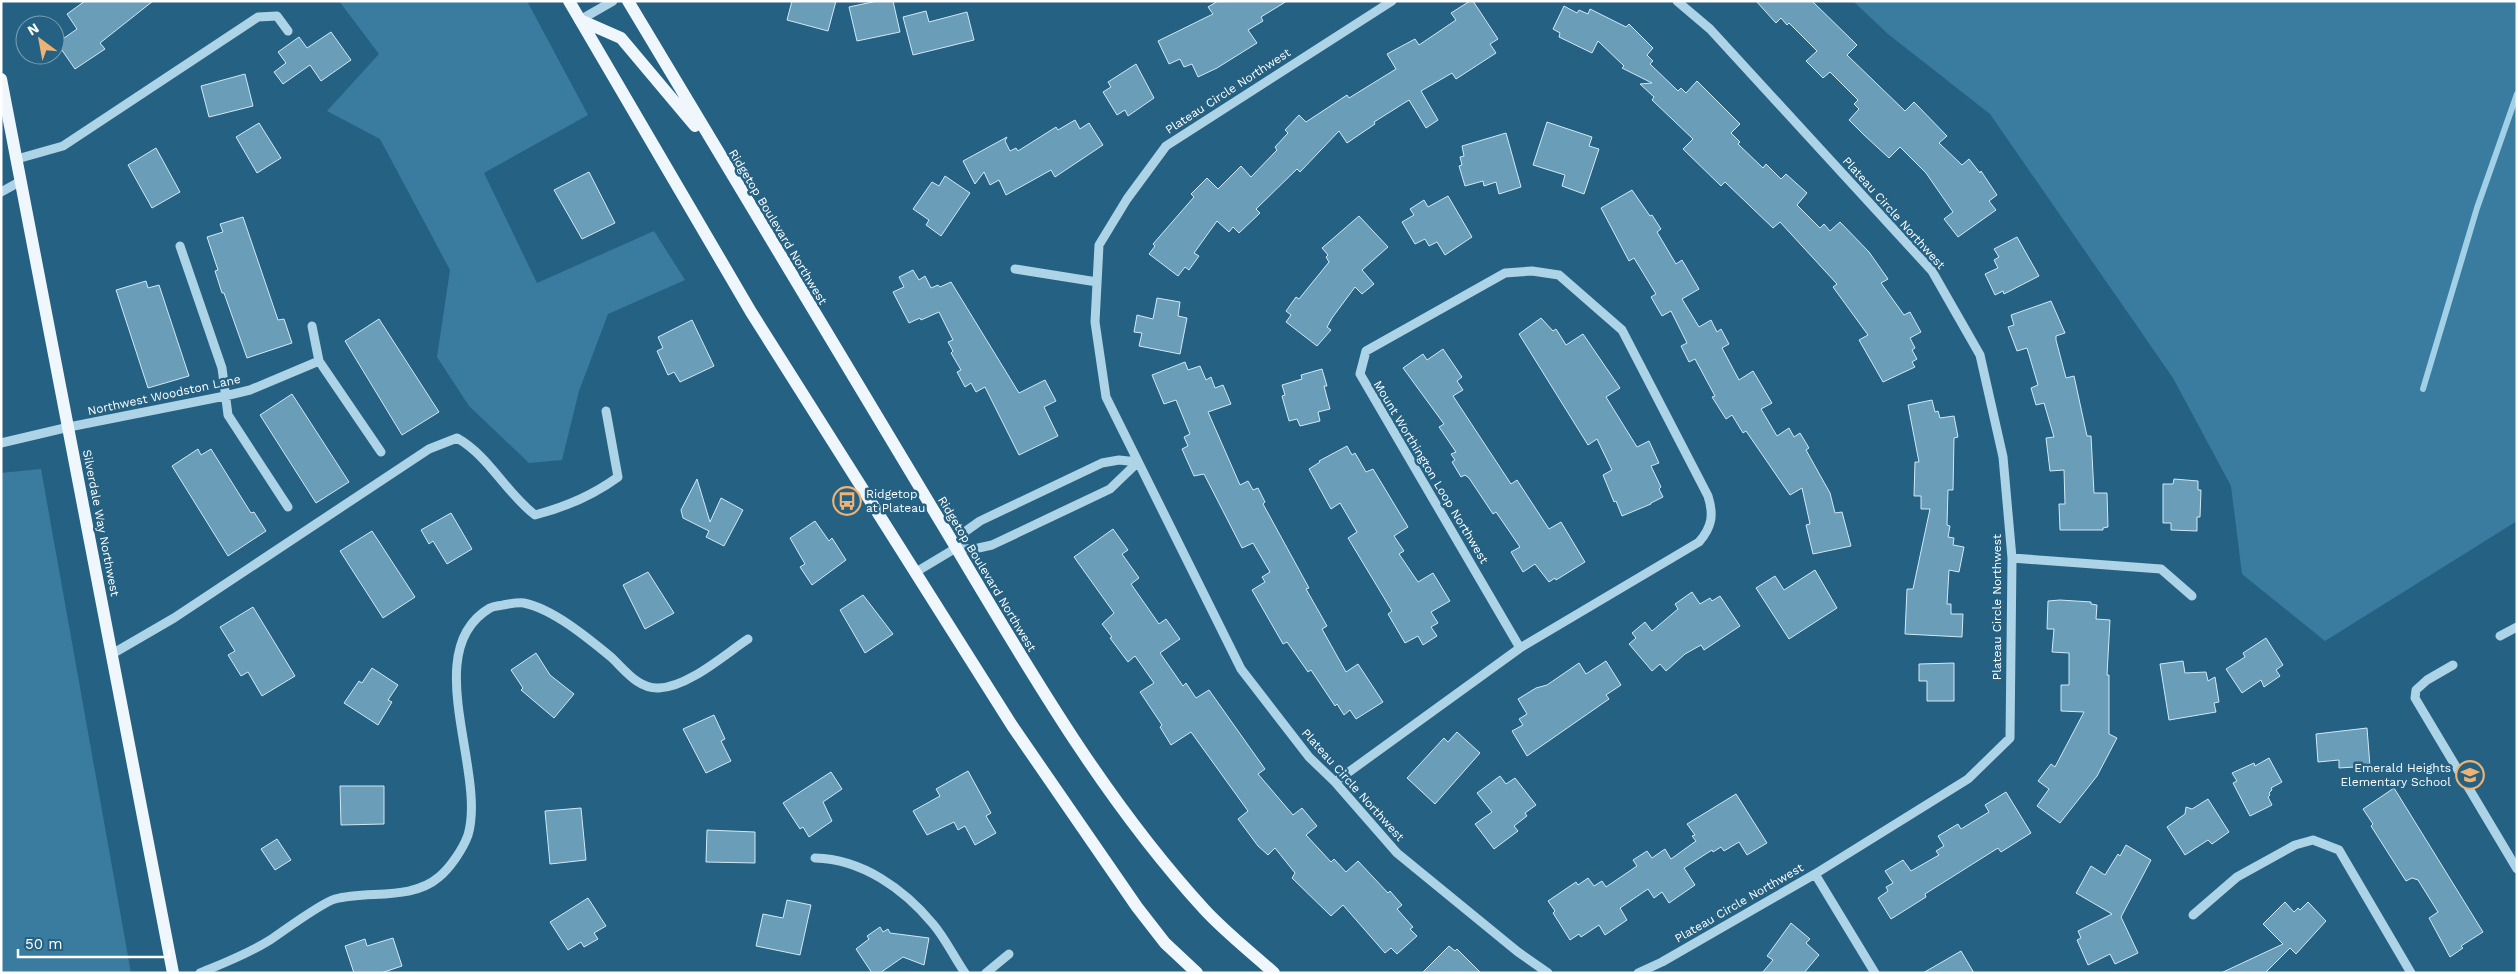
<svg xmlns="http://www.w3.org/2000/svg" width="2518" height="974" font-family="'Work Sans',sans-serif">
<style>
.green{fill:#3a7c9f}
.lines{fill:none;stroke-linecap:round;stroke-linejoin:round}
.stream{stroke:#a2d0e7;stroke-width:6}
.building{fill:#6a9db7;stroke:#d1e9f5}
.minor{stroke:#add3e7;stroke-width:9}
.major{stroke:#eff7fd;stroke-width:12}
.labels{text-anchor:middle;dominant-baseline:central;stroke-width:5;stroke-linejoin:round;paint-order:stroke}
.street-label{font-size:12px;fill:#fff;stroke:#256182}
.poi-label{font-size:12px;fill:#fff;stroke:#256182;text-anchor:start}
</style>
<rect width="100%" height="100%" fill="#256182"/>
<path class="green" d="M339,1h188l61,114 -104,58 53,110 117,-52 31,49 -77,34 -29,77 -17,69 -33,3 -60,-57 -32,-49 13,-87 -70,-131 -53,-28 52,-57z
M1853,1h664v520l-192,120 -83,-67 -11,-88 -58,-108 -183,-264 -102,-80z
M41,469l90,504h-130v-500z"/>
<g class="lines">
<path class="stream" d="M2423,389l54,-181 40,-114"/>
</g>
<path class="building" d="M85,1h68l-53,42 5,6 -30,20 -18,-26 20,-14 -10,-15z
M792,1h44l-8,30 -41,-11z
M877,1h16l7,31 -43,9 -8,-34z
M1218,1h69l-26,16 2,4 -15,9 9,13 -40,25 -19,9 -6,-13 -8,3 -4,-8 -11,5 -11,-23 55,-27 -5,-7z
M1470,1h3l25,38 -8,5 6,9 -40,26 -4,-6 -31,18 17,29 -12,8 -17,-28 -35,22 1,2 -28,19 -8,-12 -39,41 -3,-3 -41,40 4,4 -21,20 -6,-6 -4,5 -12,-11 -23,32 5,3 -10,14 -4,-3 -7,9 -29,-22 6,-8 -2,-2 41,-47 -3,-3 16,-16 11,11 23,-23 10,11 26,-27 -2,-3 13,-14 -3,-3 14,-15 7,7 41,-27 2,3 47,-29 -9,-15 28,-15 4,6 37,-25 -5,-7z
M1756,1h56l45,44 -10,10 58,56 9,-9 33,34 -8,7 23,22 7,-6 11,14 1,-2 16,24 -8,6 7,9 -38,27 -14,-18 9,-7 -27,-39 -26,-26 -11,11 -25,-23 -15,-15 10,-11 -5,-5 4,-4 -28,-28 -7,6 -17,-17 11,-10 -28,-28 -2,2 -6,-7 -5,5z
M1564,6l13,7 2,-3 9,4 2,-5 36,18 3,-3 24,24 -6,7 6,6 -3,3 28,27 3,-3 5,5 11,-12 43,43 -9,9 9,9 -2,2 25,24 3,-4 15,15 5,-5 21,19 -10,12 23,23 4,-4 6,7 10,-9 29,30 19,27 -7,4 23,32 6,-3 11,20 -11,6 5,10 -3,2 5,9 -5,3 3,5 -32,15 -24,-42 9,-5 -35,-48 4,-3 -57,-62 -7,6 -48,-46 -4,4 -38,-37 10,-10 -41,-39 2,-3 -14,-13 12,-1 -30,-15 2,-2 -26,-25 -6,12 -33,-16 1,-4 -7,-4z
M926,11l3,11 38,-10 7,28 -61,15 -10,-38z
M331,32l20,28 -30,21 -11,-16 -27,19 -9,-12 12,-9 -8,-11 21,-15 8,11z
M1136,64l18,34 -26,18 -3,-6 -8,5 -14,-23 8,-5 -3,-5z
M245,74l8,32 -44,11 -8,-31z
M1075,120l5,9 9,-6 14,22 -48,32 -4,-7 -45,25 -7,-15 -9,5 -6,-13 -9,12 -12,-23 44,-24 -2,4 5,10 6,-3 2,3 38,-24 2,3z
M1547,122l45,15 -3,9 10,3 -15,45 -22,-8 3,-11 -32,-10z
M259,123l22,35 -24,15 -21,-36z
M1506,133l15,54 -22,7 -3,-12 -12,4 -1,-5 -18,5 -6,-20 3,-1 -2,-8 4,-1 -2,-10z
M156,148l24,44 -28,16 -24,-43z
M589,172l26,51 -33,16 -28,-49z
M945,176l25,17 -29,43 -15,-11 3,-5 -16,-11 19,-27 7,4z
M1632,190l18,26 2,-1 9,14 -4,3 19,32 6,-4 17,29 -17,10 17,28 12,-7 6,12 4,-3 8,15 -7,4 17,32 14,-9 19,32 -11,6 16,27 12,-8 5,9 6,-4 9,15 -3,2 24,43 5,20 7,-1 9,34 -38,8 -7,-29 4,-1 -8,-36 -12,7 -44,-64 -3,2 -11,-18 -6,4 -14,-22 3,-1 -20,-37 -6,3 -8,-16 6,-3 -16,-32 -9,5 -11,-19 5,-3 -22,-36 -5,3 -28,-53z
M1448,196l24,41 -27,18 -8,-13 -8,4 -4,-7 -10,5 -13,-22 12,-7 -4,-6 14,-9 4,7z
M1359,216l29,31 -26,23 12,14 -12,10 -7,-7 -23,31 -5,9 4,3 -14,16 -31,-24 5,-7 -5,-4 10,-14 3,2 30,-37 -3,-5 2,-2 -6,-7z
M243,217l35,103 6,-1 8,24 -45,15 -23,-65h-2l-7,-22 3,-1 -11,-33 16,-5 -3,-8z
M2017,237l22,39 -35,18 -1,-3 -8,4 -10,-21 13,-6 -4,-8 5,-3 -5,-8z
M913,270l6,10 6,-4 6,12 7,-3 2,2 11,-5 68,111 26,-13 11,21 -12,6 14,29 -39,19 -34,-68 -9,5 -5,-9 -6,4 -8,-15 4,-2 -10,-17 2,-2 -5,-9 5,-2 -14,-28 -18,8 -1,-2 -11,5 -16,-31 11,-5 -5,-10z
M146,281l2,7 11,-3 30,91 -41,12 -32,-98z
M1157,298l23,4 -2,14 9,2 -7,36 -41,-8 3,-13 -8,-1 3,-17 16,4z
M2051,301l14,32 -9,3v4l10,38 8,-2 13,60h4l3,57h13l1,34 -5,1v2h-43l-1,-26h6l-1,-34 -14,1 -4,-33 8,-1 -10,-34 -8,2 -5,-17 7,-3 -11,-37 -10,3 -9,-24 6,-2 -3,-10z
M1541,318l12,13 3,-2 10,16 17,-11 37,54 -14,9 31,50 12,-6 10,22 -8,3 10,21 -2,2 4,8 -12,6v1l-29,12 -6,-15 -2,1 -11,-27 9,-5 -15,-31 -9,6 -69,-111z
M379,319l60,93 -37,23 -57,-94z
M692,320l22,46 -34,16 -6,-10 -6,3 -11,-24 6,-3 -5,-11z
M1443,349l19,28 -5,4 6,9 -10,6 58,88 6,-4 32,49 12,-7 24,40 -29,18 -1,-2 -6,4 -14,-18 -12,8 -12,-20 9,-5 -24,-35 -3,2 -24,-36 -4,-3 -4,2 -9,-15 3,-2 -4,-6 5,-2 -17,-25 5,-3 -41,-56 20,-14 4,6z
M1185,362l3,8 12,-4 6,14 5,-3 4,11 8,-3 8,19 -23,8 32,73 8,-4 5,9 5,-2 7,14 -2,2 46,84 -3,1 21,37 -5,3 24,43 12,-8 25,38 -27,17 -6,-9 -6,5 -7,-11 -2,2 -24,-36 -3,2 -21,-30 -4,2 -31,-54 13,-8 -3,-5 8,-5 -17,-29 -11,5 -38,-74 -10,2 -12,-27 6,-3 -4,-9 6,-3 -14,-34 -12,4 -12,-29z
M1322,369l5,17h-3l6,23 -12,3 2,9 -20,5 -3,-7 -8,2 -7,-25 3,-1 -3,-10 20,-6 -1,-4z
M292,394l57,88 -33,21 -56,-88z
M1932,400l3,12 3,-1 2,7 14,-2 4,21 -4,1 -1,52h-5l-1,35 3,1 -2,11 6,1 -1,7 11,2 -5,25 -10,-2 -2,34h4v10h12l-1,23 -57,-3 2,-45h6l17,-80h-9v-13h-7l1,-34h4l-11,-57z
M1347,446l5,9 3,-2 11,19 7,-3 35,58 -14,9 10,15 -5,3 19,28 15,-9 17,28 -19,11 7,11 -7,4 6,9 -14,9 -5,-9 -13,7 -17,-29 4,-3 -44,-73 9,-6 -17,-29 -9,6 -22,-40 11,-7 -1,-1z
M198,449l3,6 10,-6 40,64 3,-1 12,19 -38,25 -56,-90z
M697,479l13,43 11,-24 22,12 -19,36 -18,-9 3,-6 -26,-13 -2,-8z
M2174,479l24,2v9h3l-1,27h-3v14l-26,-1v-7h-8v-39h10z
M451,513l21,36 -25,15 -14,-23 -4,3 -8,-14z
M815,521l14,20 3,-3 14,22 -34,25 -12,-18 5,-3 -15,-26z
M1113,529l15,21 -6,4 17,24 -8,6 28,40 7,-5 14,20 -20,14 23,33 3,-3 10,15 13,-8 56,79 -7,5 35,41 9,-7 15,18 -11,9 25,27 3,-3 12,13 12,-11 30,32 2,-2 12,14 -5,4 16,18 -3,2 7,7 -20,18 -6,-6 -6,5 -42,-48 -12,11 -39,-38 3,-5 -20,-25 -7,7 -10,-9 -20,-27 10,-8 -57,-79 -20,13 -11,-18 2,-2 -22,-33 14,-9 -19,-27 -7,6 -18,-24 2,-1 -10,-13 12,-11 -40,-56z
M372,531l43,66 -32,21 -43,-67z
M1815,570l22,38 -48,31 -33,-51 19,-12 9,14z
M648,572l26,41 -29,16 -22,-44z
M1692,592l8,12 10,-6 2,3 8,-5 20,30 -36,24 -3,-5 -16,9 -19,17 -6,-7 -8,7 -23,-27 7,-6 -4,-5 13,-11 7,9 26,-22 -3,-5z
M863,595l30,39 -28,19 -25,-43z
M2060,600l31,2v2l6,1 -1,14 14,1 -3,55h2v59l8,4 -20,38 -37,47 -23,-17 12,-17 -11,-8 13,-17 4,3 29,-55 -23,-1v-26h8v-32l-17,-1 2,-23h-7l1,-28z
M253,607l42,69 -33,20 -14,-24 -7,4 -13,-21 7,-4 -15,-24z
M2266,638l17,27 -7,5 4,6 -16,11 -3,-7 -19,13 -16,-24 19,-12 -2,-4z
M536,653l14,22 24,19 -20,24 -33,-28 2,-2 -12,-18z
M1606,661l15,24 -15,10 3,4 -82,57 -15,-25 11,-6 -4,-6 8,-5 -9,-15 18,-11 11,-3 32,-22 7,11z
M2183,661l2,12 21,-1 2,9 7,-4 4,25 -5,1 2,9 -47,8 -9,-56z
M1954,663v38h-27v-20h-8v-17z
M372,668l26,17 -10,15 4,2 -14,23 -34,-22 15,-22 3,2z
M714,715l11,24 -4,2 10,20 -25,12 -23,-44z
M2367,728l3,38 -31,2v-8l-21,2 -2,-28z
M1457,732l23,21 -45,51 -28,-26 37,-40 4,4z
M2269,758l13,24 -11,6 1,2 -3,3 1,2 -2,2 4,8 -22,11 -17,-33 4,-2 -5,-8 22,-10 1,3z
M968,771l23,42 -5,3 10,17 -21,12 -10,-19 -7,4 -4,-8 -27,13 -14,-24 27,-15 -4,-7z
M831,772l11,17 -19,13 9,19 -23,16 -6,-10 -3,2 -17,-26z
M1500,776l6,8 9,-6 21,27 -11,8 2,3 -13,10 4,5 -24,18 -19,-25 17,-12 -15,-19z
M340,786h44v38l-43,1z
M2394,788l89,144 -22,14 2,2 -13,9 -21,-39 9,-6 -20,-32 -6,-2 -6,3 -35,-55 2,-2 -10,-15z
M2006,792l25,41 -30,19 -3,-4 -73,46 1,3 -35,22 -13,-21 10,-7 -2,-4 7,-4 -8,-12 18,-11 8,11 28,-16 -3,-4 8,-5 -6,-10 20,-12 3,5 28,-17 -4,-7z
M1736,794l31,49 -20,12 -8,-13 -15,9 -3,-4 -8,5 -1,-2 -28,18 11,17 -26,18 -7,-11 -8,6 -6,-9 -28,19 7,12 -22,15 -6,-10 -18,12 -2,-3 -9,6 -17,-27 2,-2 -7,-10 28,-19 2,3 10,-7 6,8 8,-5 4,6 31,-21 -4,-6 14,-9 5,7 13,-9 6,10 25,-18 -4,-5 3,-1 -8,-11z
M2208,799l21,33 -17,12 -4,-4 -23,15 -18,-28 18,-13 1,-7 6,2z
M581,808l5,52 -36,4 -5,-53z
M707,830l48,2v31l-49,-1z
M277,839l14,21 -16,10 -14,-21z
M2126,845l25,15 -30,57 17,36 -23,11 -5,-10 -22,11 -11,-25 4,-2 -3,-7 34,-17 -36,-21 15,-27 14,9 13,-21 2,2z
M588,898l18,28 -12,7 4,6 -14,8 -3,-5 -13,8 -18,-28z
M787,900l24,5 -11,50 -44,-9 7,-32 20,4z
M2285,902l9,10 4,-4 2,2 8,-8 18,19 -30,33 -6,-6 -25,25h-44l62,-29 -20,-20z
M1791,923l19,16 -4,4 13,12 -15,18h-42l11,-13 -6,-4z
M880,927l3,5 5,-3 2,4 39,5 -5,27 -21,-8 -23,16h-8l-16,-24 13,-10 -2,-3z
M393,938l9,28 -21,7h-27l-9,-27 20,-7 2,7z
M1449,946l6,5 2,-2 24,24h-59z
M1961,951l13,22h-51z"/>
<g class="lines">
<path class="minor" d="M1392,1l-226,145 -39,53 -28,46 -4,77 11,75 135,272 68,88 26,25 62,71 121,99 30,21
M580,20l33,-19
M17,159l46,-13 195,-129 19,-1 11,15
M1,192l20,-11
M180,246l42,122 6,47 60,92
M1015,269l82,13
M312,326l7,35 62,91
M1,443l68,-16 156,-31 25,-6 69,-29
M956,548l18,1 18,-4 118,-56 28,-27
M2012,558l149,11 31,27
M916,572l40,-24 10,-17 14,-10 122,-58 17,-3 19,2
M2500,636l17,-9
M112,654l62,-36 255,-169 28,-11c32,18 49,55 78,77 31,-8 57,-19 83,-38l-12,-66
M2453,665l-26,15 -11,10 -1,8 102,171
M1335,782l185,-134 179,-106c13,-15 15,-27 9,-46l-86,-166 -63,-55 -27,-4 -27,2 -139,78 -6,23 160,274
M815,858c47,1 89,31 118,66 12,14 21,33 32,49
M1815,874l60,99
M2193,915l44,-38 58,-32 18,-5 26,10 72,123
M200,973c24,-10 48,-19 70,-33 15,-10 51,-37 65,-41 33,-9 76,2 104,-22 11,-9 24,-28 29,-42 19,-64 -50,-185 22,-227 4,-2 9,-2 13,-3 6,-1 15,-3 21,-2 29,6 64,35 87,54 14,13 27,32 48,31 29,-1 65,-33 89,-49
M986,973l23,-19
M1638,973l24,-11 153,-88 153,-95 42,-41 2,-180 -9,-101 -23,-102 -48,-84 -222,-242 -33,-28"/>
<path class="major" d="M569,1l182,311 262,415 124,180 28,36 32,30
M628,1c101,171 203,341 306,510 83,137 161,279 270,398 21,23 47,43 70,64
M580,20l41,18 74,88
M1,79l172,894"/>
</g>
<defs>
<symbol id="bus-ring" viewBox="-11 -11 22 22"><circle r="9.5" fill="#256182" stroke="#f0b272" stroke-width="1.5"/><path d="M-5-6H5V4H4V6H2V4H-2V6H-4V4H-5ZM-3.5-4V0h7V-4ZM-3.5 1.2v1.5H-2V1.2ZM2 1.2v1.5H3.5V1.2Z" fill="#f0b272"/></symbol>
<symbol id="school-ring" viewBox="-11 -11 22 22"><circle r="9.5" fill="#256182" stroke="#f0b272" stroke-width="1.5"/><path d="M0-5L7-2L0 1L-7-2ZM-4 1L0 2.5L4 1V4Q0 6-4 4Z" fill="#f0b272"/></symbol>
</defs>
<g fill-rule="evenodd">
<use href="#bus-ring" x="831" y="485" width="32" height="32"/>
<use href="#school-ring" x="2454" y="759" width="32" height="32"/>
</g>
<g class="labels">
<g class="street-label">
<text transform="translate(1228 91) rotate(-33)">Plateau Circle Northwest</text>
<text transform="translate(1894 213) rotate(48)">Plateau Circle Northwest</text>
<text transform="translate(778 227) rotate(59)">Ridgetop Boulevard Northwest</text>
<text transform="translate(164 395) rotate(-12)">Northwest Woodston Lane</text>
<text transform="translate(1431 472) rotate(59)">Mount Worthington Loop Northwest</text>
<text transform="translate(101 523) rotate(79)">Silverdale Way Northwest</text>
<text transform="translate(987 574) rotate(59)">Ridgetop Boulevard Northwest</text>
<text transform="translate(1997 607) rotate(-90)">Plateau Circle Northwest</text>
<text transform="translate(1353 785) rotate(48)">Plateau Circle Northwest</text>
<text transform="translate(1739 903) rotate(-30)">Plateau Circle Northwest</text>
</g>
<g class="poi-label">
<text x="866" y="494">Ridgetop<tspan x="866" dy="14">at Plateau</tspan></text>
<text x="2451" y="768" text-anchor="end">Emerald Heights<tspan x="2451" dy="14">Elementary School</tspan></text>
</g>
</g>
<rect width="2518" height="974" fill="none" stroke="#ffffff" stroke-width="5"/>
<g transform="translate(40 40) rotate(328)"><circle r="24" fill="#256182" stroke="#7ca0b4"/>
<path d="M0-4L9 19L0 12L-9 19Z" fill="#f0b272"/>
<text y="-8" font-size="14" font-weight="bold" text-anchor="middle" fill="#ffffff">N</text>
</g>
<path d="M18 949v8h151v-8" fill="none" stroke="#ffffff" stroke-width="2.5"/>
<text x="25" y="949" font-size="15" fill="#ffffff" stroke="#256182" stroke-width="4" paint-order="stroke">50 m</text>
</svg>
